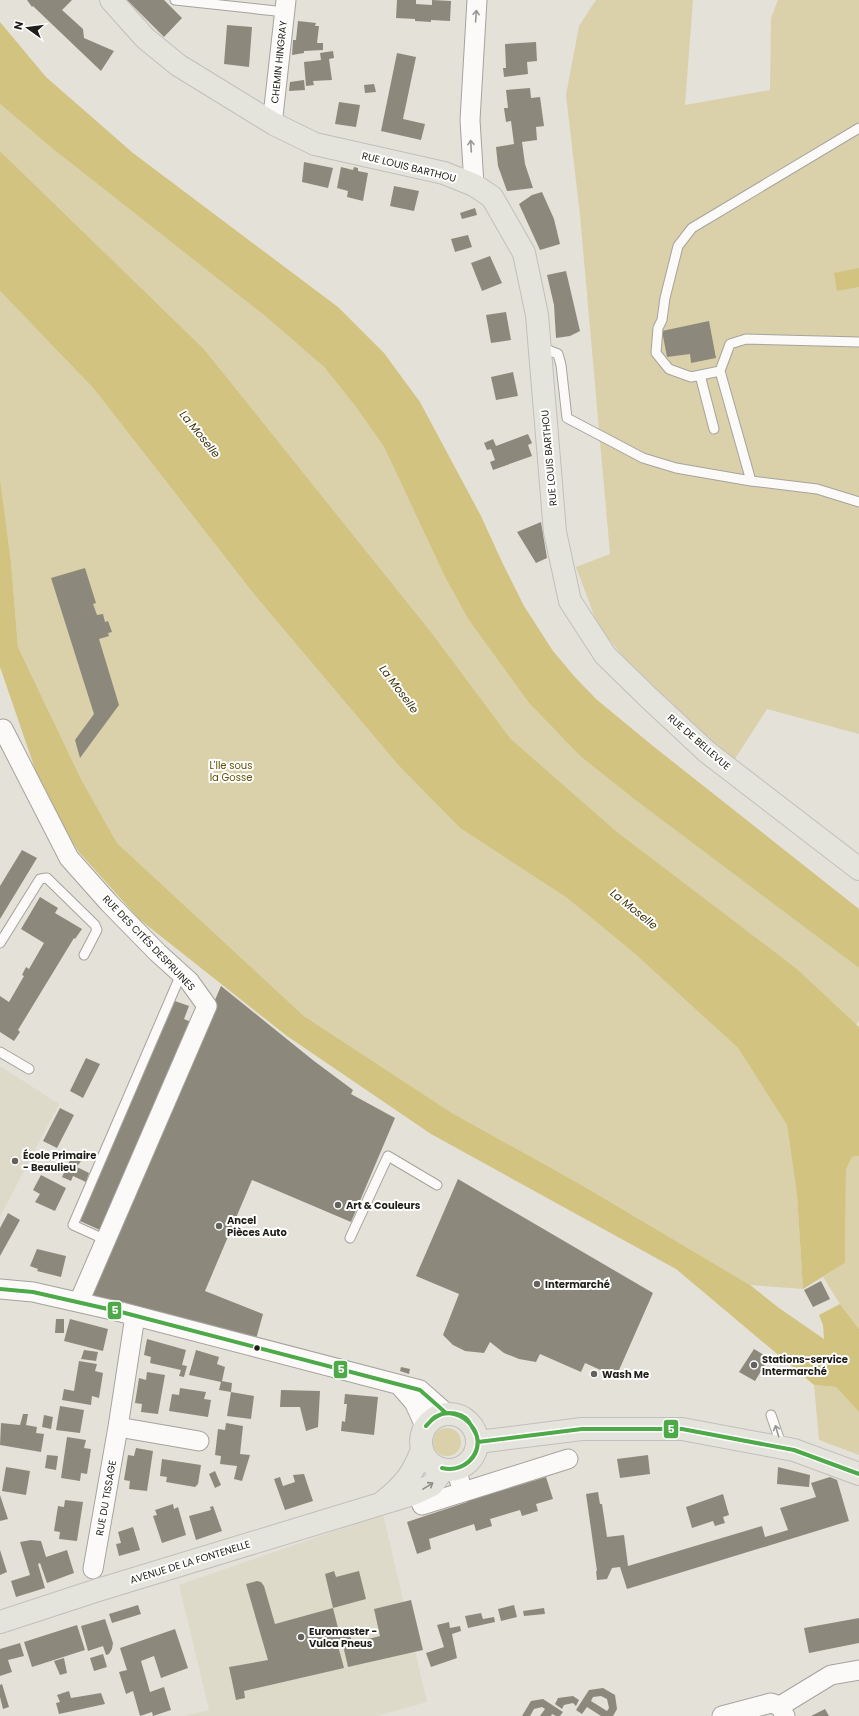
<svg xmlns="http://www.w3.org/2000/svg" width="859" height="1716" font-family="Poppins,sans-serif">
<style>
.built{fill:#dedac9}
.green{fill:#dad1ab}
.water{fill:#d2c480}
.building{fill:#8c897c;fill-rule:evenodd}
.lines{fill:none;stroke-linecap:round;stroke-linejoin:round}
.lane-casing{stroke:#a5a39c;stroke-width:11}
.street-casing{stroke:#a5a39c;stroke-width:21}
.primary-casing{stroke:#c0bfbb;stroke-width:24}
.lane{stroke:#fbfaf9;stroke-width:9}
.street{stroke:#fbfaf9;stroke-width:19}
.primary{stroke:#e5e4dc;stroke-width:22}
.bus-1-casing{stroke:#fff;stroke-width:7}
.bus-1{stroke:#4ea948;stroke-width:4}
.oneway{stroke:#989794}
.oneway2{stroke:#8c8b84}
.poi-dot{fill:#64625c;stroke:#fff;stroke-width:1.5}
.bus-dot{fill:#1f1e18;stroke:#fff;stroke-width:1.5}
.labels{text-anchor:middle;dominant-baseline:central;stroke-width:4;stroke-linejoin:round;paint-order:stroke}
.street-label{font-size:10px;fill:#1f1e18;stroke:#fff}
.park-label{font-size:10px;fill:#5e5003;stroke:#fff}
.poi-label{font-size:10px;font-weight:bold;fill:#1f1e18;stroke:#fff;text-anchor:start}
.water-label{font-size:11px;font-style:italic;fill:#383006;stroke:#fff}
.line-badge{stroke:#fff;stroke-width:1.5}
.badge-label{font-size:11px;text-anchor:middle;font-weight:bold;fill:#fff}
</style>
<rect width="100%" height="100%" fill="#e4e1d9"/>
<path class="built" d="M0,1066l59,38 -59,113z
M383,1514l44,188 -50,14h-193l25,-6 -30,-125z"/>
<path class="green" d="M596,0h97l-8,105 85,-15 1,-72 7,-18h81v734l-92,-25 -34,53 -97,-90 -38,-46 -22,-59 34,-13 -30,-339 -14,-120 13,-69z
M0,104l53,45 212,167 59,51 32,40 28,40 61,130 23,42 61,84 51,53 54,43 225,169v53l-3,4 -60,-57 -180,-137 -105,-92 -80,-107 -227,-283 -204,-198z
M0,291l94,98 159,204 146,173 61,62 107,70 67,55 104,95 49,77 10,70 6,94 -53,-4 -170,-101 -128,-71 -148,-97 -187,-173 -36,-64 -63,-132 -7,-85 -11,-84z
M859,1156v173l-19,-25 -17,-27 22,-14 1,-93 6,-13z
M814,1385l22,2 23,25v43l-40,-15z
M433 1442a14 14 0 1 1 28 0a14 14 0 1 1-28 0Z"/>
<path class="water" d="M0,22l46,55 87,76 205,154 46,46 36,49 61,114 21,46 22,44 29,45 21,25 22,23 57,47 206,163v59l-225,-169 -54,-43 -51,-53 -61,-84 -23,-42 -61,-130 -28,-40 -32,-40 -59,-51 -212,-167 -53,-45z
M0,151l204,198 227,283 80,107 105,92 180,137 63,59v129l-7,1 -6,13 -1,93 -42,26 -6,-94 -10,-70 -49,-77 -104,-95 -67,-55 -107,-70 -61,-62 -146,-173 -159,-204 -94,-98z
M859,268v19l-22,4 -3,-18z
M0,478l11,84 7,85 63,132 36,64 187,173 148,97 128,71 170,101 29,23 45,31 -1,-14 -4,-10 21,-11 19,25v83l-23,-25 -22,-2 -138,-116 -245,-135 -144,-98 -148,-117 -61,-68 -33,-53 -45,-131z"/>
<path class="building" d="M27,0h45l-10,10 21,19 1,9 30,13 -13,20 -66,-63 -2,-2 -1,1z
M127,0h37l18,18 -18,19z
M397,0h19v4l16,1v-5l19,1 -1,20 -19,-1v2l-16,-1v-2l-19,-1z
M298,21l18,2 -1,3h4l-2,17h6v7l-19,1v2l-12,2 1,-15h3z
M227,25l25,2 -3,40 -25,-3z
M536,42l1,19 -10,1 1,12 -24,3 -1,-9h3l-1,-24z
M333,51l1,7 -5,1 3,21 -19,1 1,4 -8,1 -2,-24 17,-2 -1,-7z
M397,53l19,4 -13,62 22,5 -4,16 -40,-9z
M304,80l1,10 -16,1 1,-9z
M374,84l2,8 -11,1 -1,-8z
M530,88l1,10 9,-1 4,29 -8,1 1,13 -15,2 3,22 8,24 -26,3 -9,-25 -2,-19 18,-3 -3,-23 -5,1 -2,-14h4l-2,-18z
M339,102l21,3 -4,22 -21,-3z
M304,162l29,6 -5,20 -26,-6z
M341,167l12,3 1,-3 4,1v3l10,2 -5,28 -16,-4 1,-6 -11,-3z
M394,186l25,5 -5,20 -24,-5z
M542,192l12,27 6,25 -20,6 -21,-46 13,-9z
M475,208l2,7 -15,4 -2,-6z
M468,235l4,12 -17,5 -4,-13z
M490,256l12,27 -20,8 -11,-28z
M566,271l14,60 -10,5 -14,2 -2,-33 -7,-30z
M506,312l5,28 -20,3 -5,-28z
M709,321l7,37 -25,5 -1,-9 -23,3 -5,-26z
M513,372l5,24 -22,4 -5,-23z
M528,434l4,9 -4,2 4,11 -39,14 -3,-8 5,-2 -4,-11 -4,1 -3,-7 9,-4 3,7z
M541,522l6,36 -11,5 -19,-31z
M85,568l11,35 -3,1 4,11 6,-1 2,8 3,-1 4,11 -4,1 1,3 -10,3 20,66 -39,53 -5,-18 19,-26 -43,-136z
M22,850l15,8 -37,61v-33z
M40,897l18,11 -3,5 27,16 -7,10 -1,-1 -56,92 2,2 -6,9 -14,-9v-36l9,6 15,-26 -2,-1 4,-8 3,2 15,-26 -23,-14z
M221,986l93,75 39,29 -2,4 44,24 -44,104 -99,-42 -47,111 58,23 -7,25 -167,-45z
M175,1001l14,5 -5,13 7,3 -89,209 -22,-10z
M86,1058l14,6 -17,34 -13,-7z
M60,1108l14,7 -17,33 -14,-7z
M72,1156l9,5 -4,6 12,6 -3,9 -13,-6 -2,5 -9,-4z
M41,1175l25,13 -11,23 -20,-9 5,-8 -7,-4z
M458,1179l195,114 -37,84 -31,-14 -4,9 -41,-18 -4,8 -17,-3 -15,-6 -14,-11 -6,11 -19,-2 -12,-6 -10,-10 16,-41 -43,-18z
M8,1213l12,7 -20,36v-28z
M37,1249l29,7 -5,21 -24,-6 1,-2 -8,-3z
M821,1281l9,18 -17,8 -9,-17z
M56,1319h8v14h-9z
M70,1319l38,10 -5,22 -39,-10z
M147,1339l39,11 -4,15 5,1 -3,11 -5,-1 2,-6 -31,-7 1,-6 -7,-2z
M754,1349l15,9 -14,23 -16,-9z
M84,1350l14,2 -2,9 -15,-2z
M196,1350l23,7 -2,7 8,3 -3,14 10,2 -1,9 -12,-2 2,-8 -32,-7z
M79,1361l18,3 -2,7 8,2 -4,25 -7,-2 -1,9 -29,-5 2,-11 10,2z
M401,1367l9,2 -1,5 -9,-3z
M147,1372l18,3 -7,39 -17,-2 1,-8 -7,-1 4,-25 7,2z
M180,1388l26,4 -2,7 7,1 -3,17 -39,-6 3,-17 7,1z
M281,1390l39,1 -2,36 -12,4 -6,-24h-20z
M231,1392l23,4 -3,23 -24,-3z
M345,1394l33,3 -4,38 -33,-4 1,-10 3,1 2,-18h-3z
M60,1406l24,4 -4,23 -24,-3z
M23,1414h5l-2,11 11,2 -1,6 8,1 -3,18 -41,-7 1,-22 19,2z
M44,1415l9,2 -2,12 -9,-2z
M226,1423l17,3 -3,28 10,1 -8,26 -8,-2 3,-13 -17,-2 1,-8 -6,-1 3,-26 7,1z
M67,1437l19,3 -2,8 7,1 -4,25 -6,-1 -1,8 -19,-3z
M136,1448l17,3 -6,40 -18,-2 1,-8 -6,-1 4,-25 6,1z
M47,1455l11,1 -2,14 -11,-2z
M648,1455l2,19 -30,4 -3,-19z
M162,1459l39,6 -3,19 -3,3 -29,-5 1,-5 -7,-1z
M6,1467l24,4 -4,24 -24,-4z
M778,1467l32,8 -1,12 -32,-3z
M215,1471l6,14 -6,3 -6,-14z
M304,1474l9,27 -28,9 -11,-31 6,-2 3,9 12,-4 -2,-7z
M546,1477l7,22 -17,5 2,7 -16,5 -2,-6 -30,9 2,7 -16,5 -2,-7 -45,15 2,10 -14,5 -10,-32 60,-20 -1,-4 16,-5 1,3z
M830,1477l7,3 12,41 -222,68 -7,-22 -8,1 -5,11 -10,1 -1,-9h1l-11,-77 12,-2 2,12h2l5,33 17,-2 4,31 134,-40 3,11 23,-7 -8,-22 36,-11 -5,-14z
M723,1494l6,21 -6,2 2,6 -10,3 -2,-5 -21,7 -6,-21z
M0,1495l8,24 -8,2z
M65,1500l18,2 -6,39 -18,-2 1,-7 -6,-1 4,-25 6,1z
M173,1504l1,5 4,-2 8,28 -24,8 -9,-27 4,-1 -2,-5z
M213,1506l9,25 -26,9 -7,-24 22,-6 -1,-3z
M133,1527l7,23 -21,6 -3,-12 5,-1 -3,-11z
M31,1540l10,1 5,16 21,-7 7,23 -27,10 -7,-20 -2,1 7,24 -29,9 -5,-16 19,-6 -10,-33z
M0,1550l7,22 -7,3z
M334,1571l2,6 23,-6 7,28 -33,9 6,24 10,-2 3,13 28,-7 -6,-27 37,-9 12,50 -75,17 -6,-26 -5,1 7,26 -100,23 1,7 -9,2 -7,-33 39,-7 -22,-76 11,-3 4,1 3,4 11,38 58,-16 -8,-34z
M138,1605l3,9 -29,9 -3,-9z
M514,1605l3,12 -16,4 -3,-12z
M544,1608l1,6 -21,2 -1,-5z
M481,1613l2,6 11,-2 1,5 -27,6 -3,-12z
M859,1618v25l-50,10 -5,-25z
M105,1619l8,24 -1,6 -3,5 -3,1 -3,-9 -15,5 -7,-25z
M449,1622l1,6 10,-2 1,5 -9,3 5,24 -26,9 -5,-14 18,-6 -7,-22z
M77,1625l8,25 -53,17 -8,-25z
M175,1629l13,39 -27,10 -7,-22 -13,5 9,31 14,-5 7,23 -18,6 -1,-4 -12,4 -7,-25 -7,3 -7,-22 8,-2 -7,-22z
M20,1643l4,13 -16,4 4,12 -12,4v-27z
M103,1654l4,13 -13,4 -4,-13z
M64,1658l3,15 -7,2 -6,-14z
M2,1684l7,23 -6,2 -3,-12v-12z
M603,1688l12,7 2,14 -4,7h-12l-14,-9 -5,7 -6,-4 13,-20zM601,1696l6,3 2,9 -2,3 -16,-10 2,-4z
M69,1691l2,7 30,-5 4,11 -46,10 -3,-11 4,-1 -3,-7z
M573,1696l6,4 -3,6 -3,-3 -9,2 -2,4 -7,-5 3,-6z
M543,1699l20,13 -3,4h-4l-4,-2 -1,2h-11l5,-7 -3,-2 -8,2 -4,7h-8l9,-15z
M825,1709l4,7h-18z"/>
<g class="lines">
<defs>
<path id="lane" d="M175,0l110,12
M859,128l-167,100 -14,18 -13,52 -3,22 -4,8 -2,25 13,16 22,8 29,-6 31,110 66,8 42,13
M540,347l18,7 3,11 6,53 76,40 33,10 75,13
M720,371l10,-27 16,-5 113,3
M700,375l14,54
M0,943l40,-64 7,-1 48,47 2,5 -13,25
M0,1052l29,17
M350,1238l38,-82 49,29
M106,1240l-33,-15 108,-251
M771,1415l11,32"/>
<path id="street" d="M274,124l-1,-8 13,-116
M474,185l-4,-65 7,-120
M0,730l3,-1 66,129 40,45 49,50 31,28 18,25 -128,296
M0,1289l33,3 88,20 299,78 26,23
M400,1386l14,16 11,24
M118,1427l81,14
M456,1469l7,23
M422,1505l146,-46
M93,1569l25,-142 17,-111
M780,1706l51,-31 28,-5
M722,1716l49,-13 9,3 5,10"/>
<path id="primary" d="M111,0l34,38 33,27 96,59 41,20 129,29 30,12 18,12 32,56 13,62 18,217 15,69 35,54 44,43 58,54 152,117
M421 1442a28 28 0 1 1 56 0a28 28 0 1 1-56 0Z
M478,1442l104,-13h100l112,21 65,24
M384,1501c21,-17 28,-26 38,-51
M0,1622l98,-32 315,-96 19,-9 11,-15"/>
</defs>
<use href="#lane" class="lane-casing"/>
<use href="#street" class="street-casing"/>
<use href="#primary" class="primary-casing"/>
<use href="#lane" class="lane"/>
<use href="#street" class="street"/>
<use href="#primary" class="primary"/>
<defs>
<path id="bus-1" d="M0,1289l33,3 88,20 299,78 26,23
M426,1426c3,-3 6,-7 9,-9 12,-7 30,-5 36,8
M426,1426c3,-3 6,-7 10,-9 12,-8 27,-2 35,8
M478,1442l104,-13h100l112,21 65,24
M442,1468c19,5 40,-11 35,-31 -1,-4 -4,-8 -6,-12
M442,1468c25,7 47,-22 29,-43"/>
</defs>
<use href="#bus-1" class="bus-1-casing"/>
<use href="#bus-1" class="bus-1"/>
</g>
<defs><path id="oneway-shaft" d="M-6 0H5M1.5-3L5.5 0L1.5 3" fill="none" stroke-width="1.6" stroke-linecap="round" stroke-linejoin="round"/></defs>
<g class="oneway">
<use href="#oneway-shaft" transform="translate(476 16) rotate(-86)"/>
<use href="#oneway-shaft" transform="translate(471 146) rotate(-93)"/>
<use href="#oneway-shaft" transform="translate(777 1431) rotate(-107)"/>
</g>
<use class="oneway2" href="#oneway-shaft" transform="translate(428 1486) rotate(-32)"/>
<g class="poi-dot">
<circle cx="15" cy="1161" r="4"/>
<circle cx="338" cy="1205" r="4"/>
<circle cx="219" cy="1226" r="4"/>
<circle cx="537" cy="1284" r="4"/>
<circle cx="754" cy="1365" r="4"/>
<circle cx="594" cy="1374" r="4"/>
<circle cx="301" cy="1637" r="4"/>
</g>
<circle class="bus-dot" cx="257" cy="1348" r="3.5"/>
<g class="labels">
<g class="street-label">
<text transform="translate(279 62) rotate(-84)">CHEMIN HINGRAY</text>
<text transform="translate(409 167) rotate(14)">RUE LOUIS BARTHOU</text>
<text transform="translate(549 458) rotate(-95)">RUE LOUIS BARTHOU</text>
<text transform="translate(699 742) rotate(41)">RUE DE BELLEVUE</text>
<text transform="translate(149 943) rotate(46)">RUE DES CITÉS DESPRUINES</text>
<text transform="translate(106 1498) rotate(-80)">RUE DU TISSAGE</text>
<text transform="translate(190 1562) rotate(-17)">AVENUE DE LA FONTENELLE</text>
</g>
<g class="park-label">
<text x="231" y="765">L'Ile sous<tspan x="231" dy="12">la Gosse</tspan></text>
</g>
<g class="poi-label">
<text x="23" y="1155">École Primaire<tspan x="23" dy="12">- Beaulieu</tspan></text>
<text x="346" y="1205">Art &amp; Couleurs</text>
<text x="227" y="1220">Ancel<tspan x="227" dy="12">Pièces Auto</tspan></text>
<text x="545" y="1284">Intermarché</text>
<text x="762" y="1359">Stations-service<tspan x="762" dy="12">Intermarché</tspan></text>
<text x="602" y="1374">Wash Me</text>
<text x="309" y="1631">Euromaster -<tspan x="309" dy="12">Vulca Pneus</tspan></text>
</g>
<g class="water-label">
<text transform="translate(200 434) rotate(51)">La Moselle</text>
<text transform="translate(399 689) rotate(53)">La Moselle</text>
<text transform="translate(634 909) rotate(39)">La Moselle</text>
</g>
</g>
<g class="line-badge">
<rect x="107" y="1301" width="15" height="19" rx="4" fill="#4ea948"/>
<rect x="333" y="1360" width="15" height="19" rx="4" fill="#4ea948"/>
<rect x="663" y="1419" width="16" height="20" rx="4" fill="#4ea948"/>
</g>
<g class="badge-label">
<text x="115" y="1314">5</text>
<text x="341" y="1373">5</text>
<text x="671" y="1433">5</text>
</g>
<g transform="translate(28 28) rotate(284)" stroke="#ffffff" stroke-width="3" paint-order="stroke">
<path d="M0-3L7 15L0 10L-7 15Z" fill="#1f1e18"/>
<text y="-6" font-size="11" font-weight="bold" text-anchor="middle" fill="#1f1e18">N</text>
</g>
</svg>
